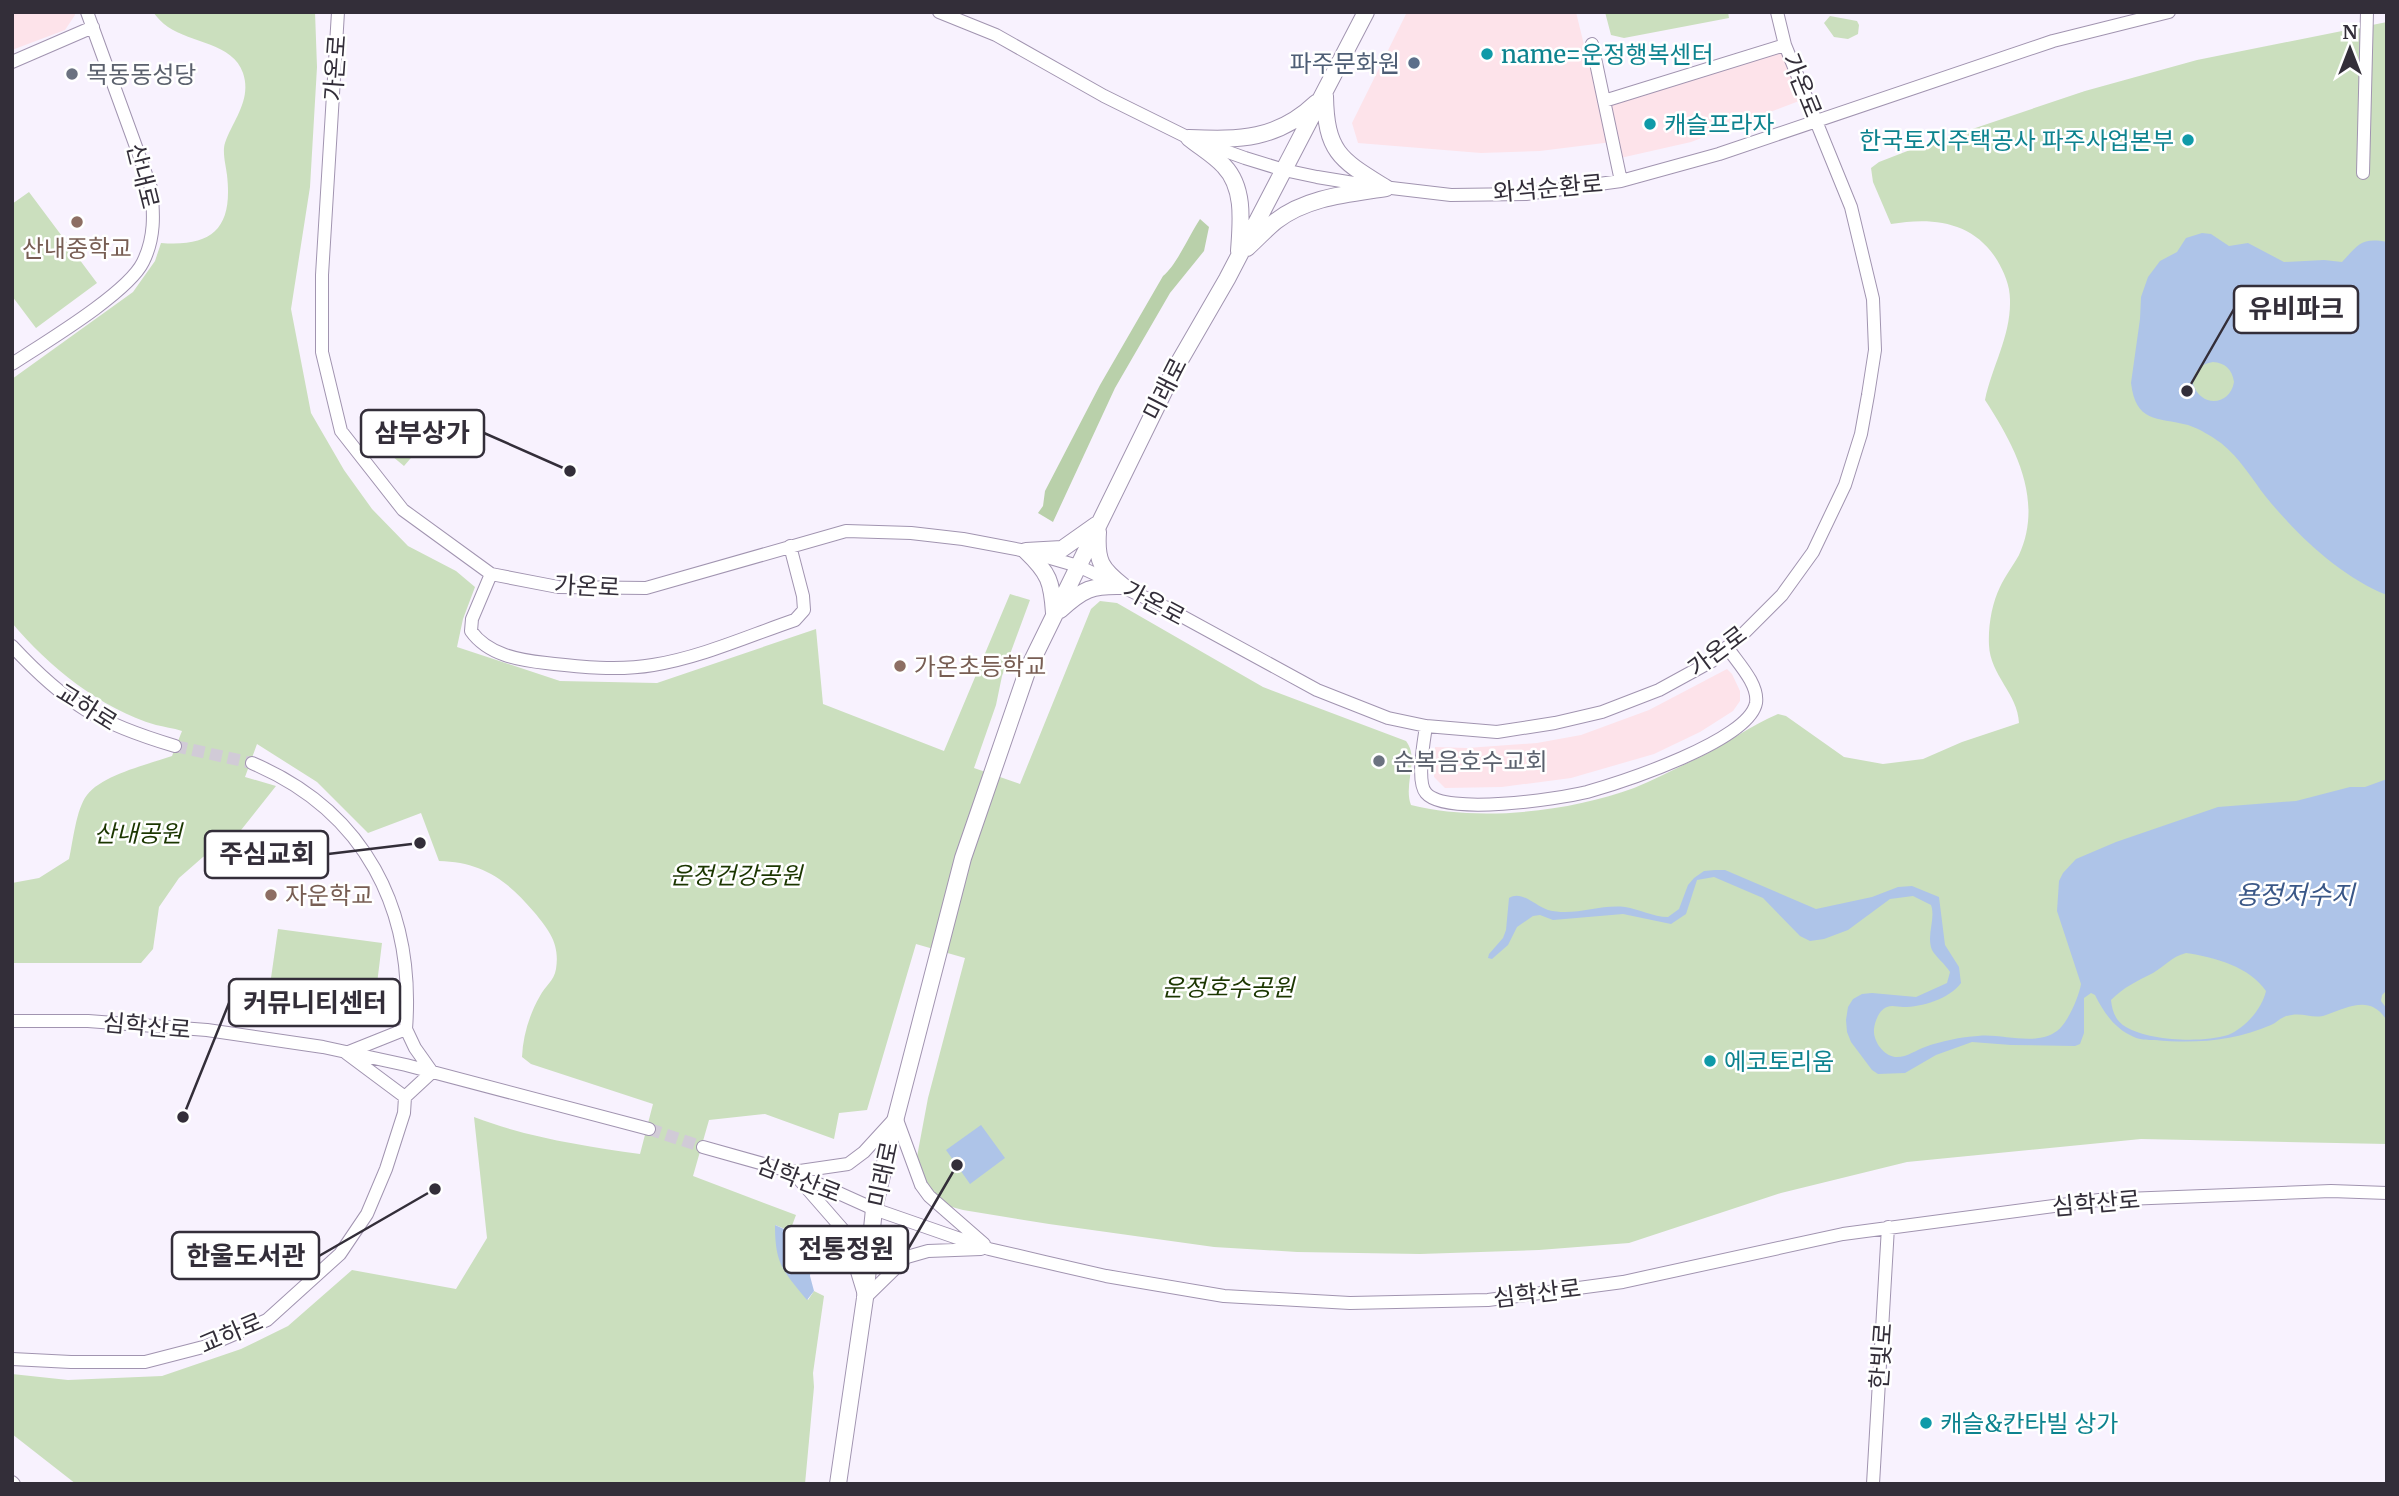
<svg xmlns="http://www.w3.org/2000/svg" width="2399" height="1496" font-family="Merriweather,'Noto Sans KR',serif">
<style>
.commercial{fill:#fde3ea}
.green{fill:#cbdfbe}
.forest{fill:#b9d0aa}
.water{fill:#aec4e8;fill-rule:evenodd}
.lines{fill:none;stroke-linecap:round;stroke-linejoin:round}
.minor-tunnel{stroke:#d1cbd7;stroke-width:12;stroke-dasharray:12 6;stroke-linecap:butt}
.minor-casing{stroke:#a194b0;stroke-width:14}
.major-casing{stroke:#a194b0;stroke-width:18}
.minor{stroke:#fff;stroke-width:12}
.major{stroke:#fff;stroke-width:16}
.culture-dot{fill:#0f9aa8;stroke:#fff;stroke-width:2.5}
.service-dot{fill:#5c6f8a;stroke:#fff;stroke-width:2.5}
.worship-dot{fill:#6b7280;stroke:#fff;stroke-width:2.5}
.education-dot{fill:#8d6e63;stroke:#fff;stroke-width:2.5}
.labels{text-anchor:middle;dominant-baseline:central;stroke-width:5;stroke-linejoin:round;paint-order:stroke}
.culture-label{font-size:24px;fill:#0d838f;stroke:#fff;text-anchor:start}
.service-label{font-size:24px;fill:#4e5e75;stroke:#fff;text-anchor:end}
.street-label{font-size:24px;fill:#332e39;stroke:#fff}
.worship-label{font-size:24px;fill:#5b616d;stroke:#fff;text-anchor:start}
.education-label{font-size:24px;fill:#785e54;stroke:#fff;text-anchor:start}
.park-label{font-size:24px;font-style:italic;fill:#1b3600;stroke:#fff}
.water-label{font-size:26px;font-style:italic;fill:#3a5787;stroke:#fff}
.leader{fill:none;stroke:#332e39;stroke-width:2.5}
.callout-dot{fill:#332e39;stroke:#fff;stroke-width:2.5}
.callout{fill:#fff;stroke:#332e39;stroke-width:2.5}
.callout-label{font-size:26px;text-anchor:middle;font-weight:bold;fill:#332e39}
</style>
<rect width="100%" height="100%" fill="#f8f2fe"/>
<path class="commercial" d="M12,12h62l1,3 -10,15 -53,20z
M1407,12h169l8,33 8,-1 12,57 181,-56 22,53 -116,44 -75,17 -4,-17 -72,9 -59,2 -123,-10 -6,-20z
M1727,669l5,5 8,17v10l-7,10 -33,21 -46,22 -83,24 -69,9 -57,1 -11,-11 1,-30 32,1 70,-5 44,-8 68,-25z"/>
<path class="green" d="M153,12h162l2,55 -7,120 -19,122 20,104 33,57 28,39 36,37 48,25 19,16 -12,32 -6,28 103,34 97,2 159,-54 7,75 121,47 66,-157 20,6 -28,76 -6,29 -22,63 46,16 71,-175 9,-8 17,2 146,84 143,54c14,18 -3,43 5,64 67,17 158,7 223,-17 23,-9 46,-22 68,-32 26,-13 49,-31 76,-42l8,2 58,41 39,7 40,-5 39,-17 57,-19c-1,-29 -29,-48 -30,-78 -1,-19 3,-42 11,-58 5,-11 13,-21 19,-32 25,-55 -4,-109 -34,-155 7,-34 26,-64 25,-100 0,-15 -6,-28 -13,-40 -24,-39 -65,-43 -106,-36l-18,-42 -2,-14 8,-6 31,-12 175,-59 112,-31 190,-38v1122l-246,-5 -234,23 -126,31 -152,50 -90,7 -119,4 -123,-2 -83,-5 -165,-23 -86,-14 -22,-6 -8,-5 -17,-37 12,-64 37,-140 -49,-14 -49,166 -28,3 -5,26 -69,-25 -56,6 -16,56 103,39 -6,16 -15,-6 33,75 6,-9 10,5 -11,77 1,14 -9,97h-729l-64,-50v-60l56,6 94,-4 79,-27 47,-23 64,-56 104,19 31,-51 -13,-121c52,20 110,29 166,37l13,-50 -122,-40 -9,-7c1,-21 7,-42 18,-61 5,-10 14,-15 16,-27 4,-25 -7,-39 -22,-57 -27,-32 -52,-50 -95,-51l-18,-48 -53,20 -51,-51 -60,-38 -12,33 31,9 -46,58 -27,13 -24,21 -20,29 -6,42 -12,14h-129v-80l27,-5 30,-19c4,-17 7,-50 18,-64 15,-20 62,-31 85,-39l10,-25c-9,-3 -18,-4 -26,-6 -55,-16 -108,-59 -144,-102v-244l121,-87 22,-31 6,-18c52,4 72,-15 66,-68 -1,-9 -5,-23 -2,-32 8,-23 27,-43 18,-70 -10,-30 -52,-30 -75,-46 -6,-4 -11,-10 -15,-15z
M1605,12h123l1,6 -105,20 -13,-3z
M1830,16l27,5 2,4 -1,9 -10,5 -14,-2 -10,-14z
M29,192l68,91 -61,45 -24,-32v-92z
M399,424l24,20 -19,22 -24,-20z
M278,929l104,14 -6,49 -105,-14z"/>
<path class="forest" d="M1200,219l9,8 -5,24 -34,42 -55,95 -62,134 -15,-9 5,-7 2,-15 55,-106 63,-109c13,-10 27,-42 37,-57z"/>
<path class="water" d="M2202,233l9,1 18,12 19,-3 36,19 40,-2 18,2c16,-17 19,-25 45,-20v353c-46,-18 -90,-60 -121,-98 -14,-18 -26,-39 -45,-54 -10,-7 -21,-14 -33,-18 -32,-8 -52,-2 -57,-42l9,-64 1,-22 7,-20 12,-16 17,-9 9,-14zM2213,362c12,1 19,7 21,20 -4,24 -33,26 -41,2 0,-12 7,-20 20,-22z
M2387,779v211l-5,5 -1,6 6,8v12c-16,-27 -38,-14 -61,-6 -14,5 -25,-5 -42,2 -5,2 -8,6 -13,8 -36,16 -77,19 -116,15 -6,0 -15,0 -21,-3 -19,-8 -30,-24 -39,-42l-4,-2 -7,5v35l-4,11 -5,2 -64,-1 -39,-3 -36,13 -31,18 -27,1 -6,-4 -21,-28 -4,-10 -1,-12 2,-13 5,-8 9,-5 10,-1 44,4 31,-14 3,-11c-5,-8 -14,-15 -18,-22 -6,-15 4,-31 -1,-45l-18,-9 -23,3 -42,31 -24,9 -14,2 -10,-5 -37,-38 -49,-21 -17,3 -11,34 -15,10 -48,-10 -70,6 -13,-5 -7,1 -16,11 -9,18 -16,14 -4,-1 1,-4 14,-16 3,-8 3,-32c13,-8 26,8 39,12 26,7 51,-6 77,-3 14,2 28,10 43,10l11,-8 9,-24 6,-7 10,-7 11,-1h10l91,39 56,-12 26,-10 14,-1 27,11 6,48 14,22 2,16c-12,16 -39,24 -58,24 -5,0 -11,-2 -16,0 -8,3 -12,14 -13,22 -1,12 9,26 21,28 11,1 21,-7 30,-10 16,-6 36,-10 53,-11 24,-3 57,11 79,-5 10,-7 22,-34 24,-47l-24,-73 2,-30 4,-8 13,-14 40,-17 102,-35 78,-6 54,-14h15zM2186,953c28,4 64,14 80,38 -4,18 -21,37 -38,44 -26,8 -79,6 -102,-8 -11,-6 -14,-17 -15,-27 13,-13 26,-19 42,-27 12,-7 18,-16 33,-20z
M981,1125l24,33 -35,26 -24,-34z
M775,1225l20,9 4,17 12,16 -1,9 4,15 -7,9c-24,-29 -32,-36 -32,-75z"/>
<g class="lines">
<path class="minor-tunnel" d="M175,746l77,17
M649,1129l54,18"/>
<defs>
<path id="minor" d="M338,12l-16,263v77l19,79 62,79 88,64 67,13 88,1 200,-57 65,2 52,6 63,12 52,15 87,41 152,83 71,28 38,8 71,6 58,-9 47,-11 57,-22 53,-29 31,-27 39,-39 31,-43 32,-67 16,-51 7,-39 7,-45 -2,-51 -22,-92 -66,-162 -8,-33
M939,12l57,23 108,61 85,42 56,20 39,12 33,7 49,8 85,10 75,-1 95,-13 98,-27 334,-113 116,-29
M1592,44l29,137
M12,62l81,-35
M1604,101l181,-56
M2363,173l4,-161
M12,364c32,-21 116,-71 131,-102 12,-24 11,-48 8,-74l-64,-176
M491,574l-19,45 -1,12c17,24 48,29 75,32 35,4 72,8 107,2 49,-8 95,-29 142,-45l9,-10 -1,-14 -13,-50
M12,646c55,59 86,77 163,100
M1426,726c-2,15 -10,56 0,67 19,23 132,6 161,-1 35,-10 162,-51 169,-89 3,-19 -19,-41 -29,-56
M252,763c113,48 163,146 154,266
M12,1021h76l119,9 116,17 83,18 243,64
M406,1029l9,19 17,24 -27,25 -59,-44z
M703,1147l89,25 82,37 115,40 56,13 61,14 118,20 126,7 138,-3 135,-18 220,-48 256,-34 232,-9 56,2
M793,1172l55,-8 16,-12 32,-35 25,68 8,11 55,48
M797,1177l48,55 20,66 42,-41 21,-6 53,-2
M12,1359l59,3h74l62,-16 60,-26 73,-66 27,-40 19,-45 18,-56 1,-16
M12,1482l2,2
M1873,1484l15,-257"/>
<path id="major" d="M1325,96c1,57 16,64 61,92
M1189,138c51,2 88,2 127,-35
M1189,138c11,9 25,17 35,28 21,22 17,56 15,85
M1247,248c10,-9 19,-19 29,-27 31,-24 72,-27 110,-33
M1098,532c-2,29 3,37 25,54
M1026,551l36,-2 34,-24
M1026,551c23,22 26,31 28,62
M1060,610c23,-21 32,-25 63,-24
M838,1484l27,-186 9,-89 22,-92 67,-259 65,-189 147,-300 52,-90 139,-267"/>
</defs>
<use href="#minor" class="minor-casing"/>
<use href="#major" class="major-casing"/>
<use href="#minor" class="minor"/>
<use href="#major" class="major"/>
</g>
<g class="culture-dot">
<circle cx="1487" cy="54" r="7"/>
<circle cx="1650" cy="124" r="7"/>
<circle cx="2188" cy="140" r="7"/>
<circle cx="1710" cy="1061" r="7"/>
<circle cx="1926" cy="1423" r="7"/>
</g>
<circle class="service-dot" cx="1414" cy="63" r="7"/>
<g class="worship-dot">
<circle cx="72" cy="74" r="7"/>
<circle cx="1379" cy="761" r="7"/>
</g>
<g class="education-dot">
<circle cx="77" cy="222" r="7"/>
<circle cx="900" cy="666" r="7"/>
<circle cx="271" cy="895" r="7"/>
</g>
<g class="labels">
<g class="culture-label">
<text x="1501" y="54">name=운정행복센터</text>
<text x="1664" y="124">캐슬프라자</text>
<text x="2174" y="140" text-anchor="end">한국토지주택공사 파주사업본부</text>
<text x="1724" y="1061">에코토리움</text>
<text x="1940" y="1423">캐슬&amp;칸타빌 상가</text>
</g>
<g class="service-label">
<text x="1400" y="63">파주문화원</text>
</g>
<g class="street-label">
<text transform="translate(335 68) rotate(-86)">가온로</text>
<text transform="translate(1802 85) rotate(68)">가온로</text>
<text transform="translate(143 176) rotate(76)">산내로</text>
<text transform="translate(1548 188) rotate(-5)">와석순환로</text>
<text transform="translate(1165 389) rotate(-63)">미래로</text>
<text transform="translate(587 586) rotate(3)">가온로</text>
<text transform="translate(1154 603) rotate(28)">가온로</text>
<text transform="translate(1717 651) rotate(-37)">가온로</text>
<text transform="translate(87 707) rotate(32)">교하로</text>
<text transform="translate(147 1026) rotate(5)">심학산로</text>
<text transform="translate(883 1174) rotate(-78)">미래로</text>
<text transform="translate(799 1179) rotate(21)">심학산로</text>
<text transform="translate(2096 1203) rotate(-5)">심학산로</text>
<text transform="translate(1537 1293) rotate(-7)">심학산로</text>
<text transform="translate(231 1333) rotate(-23)">교하로</text>
<text transform="translate(1881 1356) rotate(-86)">한빛로</text>
</g>
<g class="worship-label">
<text x="86" y="74">목동동성당</text>
<text x="1393" y="761">순복음호수교회</text>
</g>
<g class="education-label">
<text x="77" y="248" text-anchor="middle">산내중학교</text>
<text x="914" y="666">가온초등학교</text>
<text x="285" y="895">자운학교</text>
</g>
<g class="park-label">
<text x="138" y="833">산내공원</text>
<text x="736" y="875">운정건강공원</text>
<text x="1228" y="987">운정호수공원</text>
</g>
<g class="water-label">
<text x="2295" y="894">용정저수지</text>
</g>
</g>
<path class="leader" d="M2187 391L2234 309M570 471L484 433M420 843L328 854M183 1117L229 1003M957 1165L908 1249M435 1189L319 1256"/>
<g class="callout-dot">
<circle cx="2187" cy="391" r="7"/>
<circle cx="570" cy="471" r="7"/>
<circle cx="420" cy="843" r="7"/>
<circle cx="183" cy="1117" r="7"/>
<circle cx="957" cy="1165" r="7"/>
<circle cx="435" cy="1189" r="7"/>
</g>
<g class="callout">
<rect x="2234" y="286" width="124" height="47" rx="7"/>
<rect x="361" y="410" width="123" height="47" rx="7"/>
<rect x="205" y="831" width="123" height="47" rx="7"/>
<rect x="229" y="979" width="171" height="47" rx="7"/>
<rect x="784" y="1226" width="124" height="47" rx="7"/>
<rect x="172" y="1232" width="147" height="47" rx="7"/>
</g>
<g class="callout-label">
<text x="2296" y="318">유비파크</text>
<text x="422" y="442">삼부상가</text>
<text x="267" y="863">주심교회</text>
<text x="315" y="1012">커뮤니티센터</text>
<text x="846" y="1258">전통정원</text>
<text x="246" y="1265">한울도서관</text>
</g>
<rect width="2399" height="1496" fill="none" stroke="#332e39" stroke-width="28"/>
<g transform="translate(2350 49)" stroke="#ffffff" stroke-width="5" paint-order="stroke">
<path d="M0-5L12 26L0 18L-12 26Z" fill="#332e39"/>
<text y="-10" font-size="19" font-weight="bold" text-anchor="middle" fill="#332e39">N</text>
</g>
</svg>
